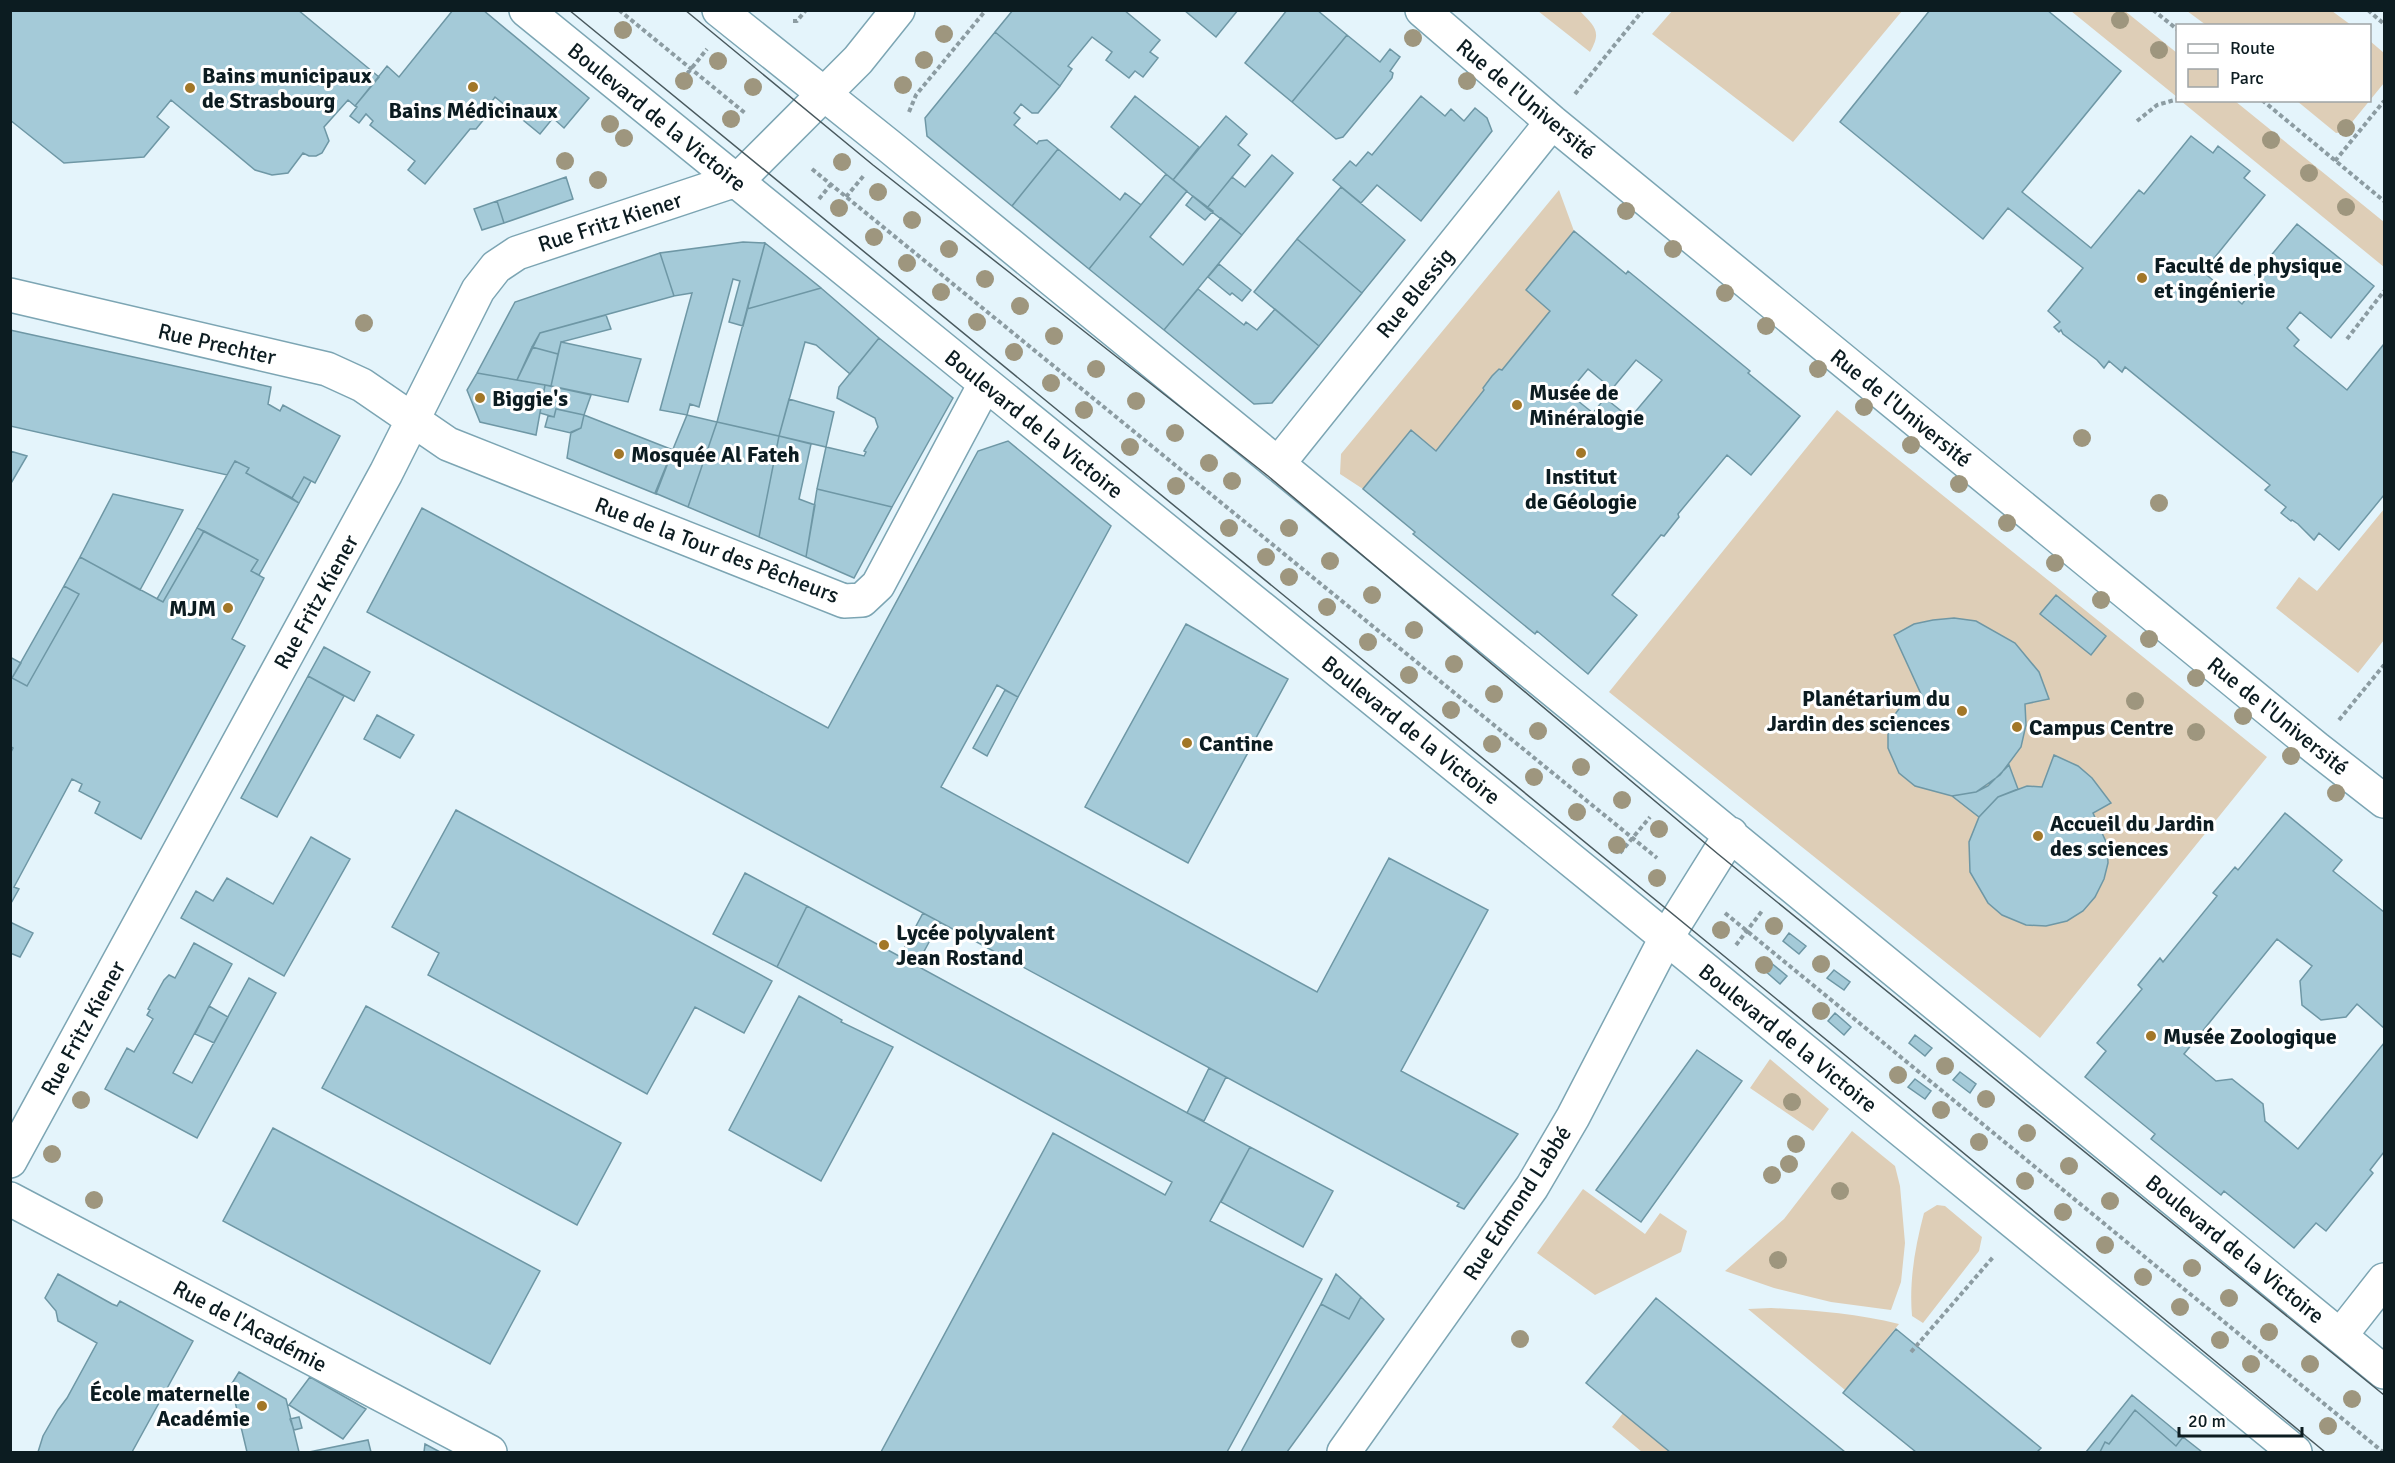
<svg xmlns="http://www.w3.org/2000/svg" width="2395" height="1463" font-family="Signika,sans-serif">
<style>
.green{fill:#deceb7}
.building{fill:#a4cad8;stroke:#6e97a5;stroke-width:1.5;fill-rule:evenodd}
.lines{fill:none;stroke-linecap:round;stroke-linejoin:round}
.minor-casing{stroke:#7ca5b3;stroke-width:36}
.path{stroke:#8c9ca2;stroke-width:4;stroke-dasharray:4.5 3;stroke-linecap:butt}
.minor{stroke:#fff;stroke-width:33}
.tram{stroke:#49595e;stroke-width:1.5}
.tree{fill:#9e967e}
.poi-dot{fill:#a27728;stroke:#fff;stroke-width:2}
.labels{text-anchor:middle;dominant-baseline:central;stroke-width:6;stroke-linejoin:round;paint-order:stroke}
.poi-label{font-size:22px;font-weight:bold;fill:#0c1c21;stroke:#fff;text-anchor:start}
.street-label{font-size:22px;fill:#0c1c21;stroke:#fff}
</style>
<rect width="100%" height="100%" fill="#e4f4fb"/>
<path class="green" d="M1538,11h42c15,16 22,20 10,41z
M1672,11v-1l230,1 -109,131 -141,-108z
M2071,11h54l52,42v44z
M2187,11h145l19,14h-145z
M2370,41l14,12v30l-40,49 -8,1 -39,-32 73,-1z
M2181,101h54l149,121v45z
M1559,190l15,41 -48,59 24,21 -114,140 -25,-21 -48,59 -23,-15 1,-20z
M1837,410l430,347 -227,281 -431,-346z
M2384,509v131l-26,33 -82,-65 23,-31 18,14z
M1770,1059l59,50 -16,22 -63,-43z
M1852,1131l43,35 5,20 5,57 -4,39 -10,28 -60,-8 -57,-14 -49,-17 59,-52z
M1583,1189l62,45 15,-21 27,18 -6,21 -86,43 -58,-42z
M1937,1205l8,1 37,31 -3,14 -56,72 -11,-7c-3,-35 3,-69 12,-103z
M1771,1308c43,2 86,6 128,16l-54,66 -97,-81z
M1623,1413l47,39h-28l-30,-25z"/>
<path class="building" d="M10,10h288l81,67 -24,29 -7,-6 -24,27 5,14 -7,12 -6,3h-7l-6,-3 -15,20 -16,2 -17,-5 -84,-70 -14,17 12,10 -25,30 -80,6 -54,-43z
M453,10h30l106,88 -25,30 -11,-10 -13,16 -45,-37 -11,15 1,6 -9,11h-6l-45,55 -17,-14 7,-9 -45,-36 3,-4 -7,-7 -7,9 -9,-7 7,-9 -2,-1 32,-40 12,11z
M1013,10h111l36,30 -10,12 8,6 -15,19 -8,-6 -6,7 -23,-18 6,-8 -20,-15 -24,29 4,3 -12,17 -65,-54z
M1184,10h54l-22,27z
M1287,10h30l30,25 -55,67 -47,-39z
M1930,10h117l74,61 -99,121 69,56 48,-58 5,4 47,-58 22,17 5,-7 32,25 -6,7 21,17 -62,77 39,32 19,-23 -6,-6 42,-51 77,62 -43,52 -31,-26 -13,16 12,12 -5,6 53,44 37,-46v151l-45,55 -20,-17 -5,7 -16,-16 -6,-4 -1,1 -10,-8 5,-6 -21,-17 5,-5 -145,-118 -3,5 -13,-11 -5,7 -7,-8 -34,-26 -2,-4 -2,2 -5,-5 6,-5 -12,-11 35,-43 -75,-60 -25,31 -143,-117z
M995,32l65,54 -22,27h-6l-11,-9 -7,9 6,5 -6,7 23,19 2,-3 8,-1 11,9 -46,57 -85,-70 -2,-18z
M1347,35l33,27 10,-13 10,8 -10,14 3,2 -1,5 -49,59 -7,2 -44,-37z
M1135,96l64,51 -26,33 -62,-53z
M1421,96l24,20 6,-7 13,12 11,-13 12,10 5,13 -71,90 -44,-36 -16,18 -28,-23 17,-19 6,5 12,-14 4,3z
M1226,116l21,18 -9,11 12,10 -43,53 -34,-28z
M1058,149l62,51 5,-7 16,12 -52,64 -77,-63z
M1272,155l21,18 -51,62 -35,-27 25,-31 13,10z
M1166,174l21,17 -37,46 33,28 38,-47 21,17 -78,95 -75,-61z
M566,177l7,22 -69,24 -7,-22z
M1341,187l64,53 -43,53 -65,-54z
M1193,196l20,15 -8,9 -19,-15z
M497,201l7,22 -22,7 -8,-21z
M1574,231l52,43 2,-3 122,100 -2,2 52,43 -49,59 -24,-20 -49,59 1,3 -15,19 -3,-1 -49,60 25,20 -49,59 -51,-43 -2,3 -122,-100 2,-2 -52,-43 48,-59 25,21 48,-61 -1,-2 9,-12 7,-7 3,1 48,-59 -24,-21zM1636,360l26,20 -32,38 -25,-20 -12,15 -25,-20 20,-24 24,20z
M1297,239l65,54 -43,53 -65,-54z
M743,242l22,1 -22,83 -14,-4 11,-41 -7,-2 -34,128 -9,-3 -3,11 -27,-5 32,-117 -18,3 -14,-43z
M765,243l35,28 21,17 -74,21z
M660,253l14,43 -134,37 -23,47 -40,-7 38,-71z
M1219,264l32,26 -9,11 -10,-8 -2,2 -22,-18z
M821,288l58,50 -29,36 -34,-29 -11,-3 -26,94 -62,-14 30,-113z
M1198,289l46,36 2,-3 11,8 18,-21 44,37 -47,57 -18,1 -90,-74z
M606,315l5,14 -50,13 -3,12 -26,-7 8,-14z
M10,330l261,57 -3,17 12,7 3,-6 57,31 -25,47 -11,-6 -12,21 -46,-25 3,-5 -14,-7 -8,14 -217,-49z
M879,338l74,60 -61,109 -75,-18 9,-42 38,9 2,-4 -2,-1 14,-24 -3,-9 -38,-20 2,-11z
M561,342l80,17 -13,43 -77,-16z
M532,347l26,7 -7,32 -34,-6z
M477,373l68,12 -9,50 -56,-13 -13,-32z
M545,385l46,10 -7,20 -28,-6 -2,8 -14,-4z
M789,399l45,13 -8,35 -47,-11z
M556,409l28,6 -3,13 -10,5 -26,-6 3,-11 6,1z
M584,415l89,35 -17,44 -89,-36 4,-26 10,-4z
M687,415l30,7 -29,85 -33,-14z
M717,422l62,14 -20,101 -71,-30z
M779,436l32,8 -12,55 16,6 -9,52 -47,-20z
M1008,441l103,85 -93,171 -21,-12 -56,102 376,205 72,-134 99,52 -87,161 117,63 -54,75 -7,-3 2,-3 -1092,-591 55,-104 406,220 150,-277z
M10,451l17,5 -17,29z
M235,461l14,7 -3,5 53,30 -40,72 -8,-4 7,-11 -61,-32z
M304,477l7,4 -12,22 -7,-5z
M817,489l75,18 -38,71 -48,-21z
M113,494l70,16 -43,80 -60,-33z
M197,528l7,3 -41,71 -6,-3z
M204,531l54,29 -7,11 13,7 -32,61 13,7 -104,193 -46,-26 5,-11 -21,-11 3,-7 -10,-5 -58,108 5,2 -9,16v-151l3,-6 -3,-2v-89l11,6 -9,15 15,8 52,-92 -15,-8 16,-29 83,45z
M64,586l15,8 -52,92 -15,-8z
M2056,595l50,41 -15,19 -51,-41z
M1954,618l22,3 39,22 24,29 10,27 -24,5 1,21 -5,22 -21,28 -24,17 -24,4 -37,-10 -16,-13 -11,-25v-14l5,-17 11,-15 17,-8 -27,-59 20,-11 19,-4z
M1186,624l102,55 -100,184 -103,-56z
M324,647l46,25 -16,29 -46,-25z
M308,676l36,20 -67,121 -36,-19z
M1005,690l13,7 -31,59 -14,-8z
M377,715l37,20 -14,23 -36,-19z
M2054,755l24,11 14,12 19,25 -18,10 14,31 1,19 -4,16 -9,18 -12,14 -16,10 -21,5 -20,-1 -24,-10 -14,-12 -18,-31 -1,-30 10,-25 19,-20 29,-11 15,1z
M2009,765l9,24 -20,8 -19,20 -27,-21 24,-4 12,-6z
M456,810l316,171 -28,52 -49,-26 -48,87 -219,-119 11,-22 -47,-26z
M2285,813l57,47 -9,11 51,41v116l-27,-24 -11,13 -25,3 -19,-15 -2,-24 12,-15 -35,-27 -93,115 32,27 16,-2 31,25 2,17 33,28 86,-106v109l-14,18 3,3 -47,58 -10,-8 -22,25 -70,-57 -3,4 -70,-56 4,-5 -70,-57 21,-26 -9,-8 45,-54 -4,-4 22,-27 3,4 54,-66 -4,-3 22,-26 3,3z
M311,837l39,22 -66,117 -103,-58 15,-27 17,10 14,-23 46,26z
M745,873l62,33 -30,61 -64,-33z
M807,906l443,241 -40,74 112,58 -95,173h-346l172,-319 112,62 7,-13 -395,-215z
M923,913l17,9 -24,44 -16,-10z
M10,922l23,11 -13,24 -10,-4z
M1789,933l17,13 -7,8 -16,-13z
M194,943l38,21 -59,109 19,10 57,-105 27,15 -79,145 -92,-49 22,-41 7,4 19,-33 -6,-4 3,-5 -2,-1 16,-29 5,-5 6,3z
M1770,962l17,14 -7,8 -16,-14z
M1834,970l16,12 -6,8 -17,-12z
M799,996l43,24 -1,2 52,25 -72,134 -92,-51z
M209,1006l19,11 -14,26 -19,-9z
M366,1006l255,137 -44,82 -255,-137z
M1835,1013l16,14 -7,8 -16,-14z
M1915,1035l17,13 -7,8 -16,-13z
M1697,1050l45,31 -101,141 -45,-32z
M1209,1068l17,9 -22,44 -17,-8z
M1960,1072l16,12 -6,9 -17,-13z
M1915,1079l16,12 -6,8 -17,-12z
M273,1128l267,143 -50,93 -267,-143z
M1250,1147l83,44 -30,56 -82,-45z
M58,1274l54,30 5,2 3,-5 73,40 -61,111h-94l5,-16 15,-26 9,-12 30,-55 -39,-22 -2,-10 -11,-13z
M1336,1274l25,23 -12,22 -28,-15z
M1361,1297l23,22 -97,133h-46l80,-148 28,15z
M1656,1298l189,154h-175l-84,-69z
M1896,1329l145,119 -4,4h-121l-73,-59z
M239,1372l47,27 13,53h-52l-16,-67z
M310,1377l56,32 -23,30 -54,-34z
M2132,1395l51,42 -7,9 -41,-36 -26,34 -4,-2 -5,10h-14z
M2135,1410l41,36 7,-9 19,15h-102l5,-10 4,2z
M299,1417l3,11 -8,2 -4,-11z
M368,1440l3,12h-62z
M425,1444l15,8h-16z"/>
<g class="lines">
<defs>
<path id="minor" d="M526,10l1071,871 698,571
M719,10l170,136 389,318 1106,908
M1422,10l130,112 764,626 68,53
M737,181l121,-121 40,-50
M10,295l317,74 35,16 86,59 396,157 18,-1 16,-15 107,-201
M1278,464l274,-342
M10,1161l376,-688 92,-183 18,-23 21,-14 210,-70 10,-2
M10,1199l480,253
M2340,1336l44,-56
M1344,1452l188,-265 41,-70 93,-179 65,-104"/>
</defs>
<use href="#minor" class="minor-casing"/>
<path class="path" d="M619,10l126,103
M2153,10l25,20
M2368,10l16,14
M793,21h4l9,-11
M678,85l29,-36
M1575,94l68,-84
M2262,100l122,101
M909,112l7,-17 70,-85
M2137,121l20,-16 21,-6
M2335,161l49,-60
M812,169l845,689
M846,197l19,-23
M819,199l12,-15
M2347,339l37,-48
M2339,720l45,-55
M1620,853l30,-36
M1725,913l658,539
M1736,945l26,-34
M1911,1352l83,-96"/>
<use href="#minor" class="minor"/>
<path class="tram" d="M569,10l1282,1050 474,392
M685,10l188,155 395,311 450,378 666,541"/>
</g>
<g class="tree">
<circle cx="2120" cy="20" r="9"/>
<circle cx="623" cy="30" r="9"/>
<circle cx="944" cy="34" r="9"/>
<circle cx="1413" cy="38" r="9"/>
<circle cx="2159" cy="50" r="9"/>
<circle cx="924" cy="60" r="9"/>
<circle cx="718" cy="61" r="9"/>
<circle cx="684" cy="81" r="9"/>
<circle cx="1467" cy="81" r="9"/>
<circle cx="903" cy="85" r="9"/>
<circle cx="753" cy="87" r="9"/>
<circle cx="731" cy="119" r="9"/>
<circle cx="610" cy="124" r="9"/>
<circle cx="2346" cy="128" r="9"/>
<circle cx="624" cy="138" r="9"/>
<circle cx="2271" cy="140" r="9"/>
<circle cx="565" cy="161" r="9"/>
<circle cx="842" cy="162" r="9"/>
<circle cx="2309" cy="173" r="9"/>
<circle cx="598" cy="180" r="9"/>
<circle cx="878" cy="192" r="9"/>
<circle cx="2346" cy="207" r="9"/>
<circle cx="839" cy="208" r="9"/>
<circle cx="1626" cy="211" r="9"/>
<circle cx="912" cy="220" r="9"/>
<circle cx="874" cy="237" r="9"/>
<circle cx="949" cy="249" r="9"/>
<circle cx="1673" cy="249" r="9"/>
<circle cx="907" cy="263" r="9"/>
<circle cx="985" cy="279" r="9"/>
<circle cx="941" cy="292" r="9"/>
<circle cx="1725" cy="293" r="9"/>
<circle cx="1020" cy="306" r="9"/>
<circle cx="977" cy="322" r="9"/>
<circle cx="364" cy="323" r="9"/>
<circle cx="1766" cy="326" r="9"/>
<circle cx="1054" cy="336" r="9"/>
<circle cx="1014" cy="352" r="9"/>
<circle cx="1096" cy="369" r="9"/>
<circle cx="1818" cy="369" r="9"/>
<circle cx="1051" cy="383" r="9"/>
<circle cx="1136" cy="401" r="9"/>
<circle cx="1864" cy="407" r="9"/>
<circle cx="1084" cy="410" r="9"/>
<circle cx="1175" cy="433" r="9"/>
<circle cx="2082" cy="438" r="9"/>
<circle cx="1911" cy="445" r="9"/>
<circle cx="1130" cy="447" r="9"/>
<circle cx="1209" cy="463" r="9"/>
<circle cx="1232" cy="481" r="9"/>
<circle cx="1959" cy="484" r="9"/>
<circle cx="1176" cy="486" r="9"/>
<circle cx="2159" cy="503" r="9"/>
<circle cx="2007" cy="523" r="9"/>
<circle cx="1229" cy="528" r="9"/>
<circle cx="1289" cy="528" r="9"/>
<circle cx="1266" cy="557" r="9"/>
<circle cx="1330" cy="561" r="9"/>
<circle cx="2055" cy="563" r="9"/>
<circle cx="1289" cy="577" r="9"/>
<circle cx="1372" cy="595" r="9"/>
<circle cx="2101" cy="600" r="9"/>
<circle cx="1327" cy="607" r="9"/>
<circle cx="1414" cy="630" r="9"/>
<circle cx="2149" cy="639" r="9"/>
<circle cx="1368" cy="642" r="9"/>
<circle cx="1454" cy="664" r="9"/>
<circle cx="1409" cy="675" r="9"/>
<circle cx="2196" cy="678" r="9"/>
<circle cx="1494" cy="694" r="9"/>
<circle cx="2135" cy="701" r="9"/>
<circle cx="1451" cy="710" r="9"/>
<circle cx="2243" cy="716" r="9"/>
<circle cx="1538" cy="731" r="9"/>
<circle cx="2196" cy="732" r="9"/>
<circle cx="1492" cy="744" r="9"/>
<circle cx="2291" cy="756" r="9"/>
<circle cx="1581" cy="767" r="9"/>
<circle cx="1534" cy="777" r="9"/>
<circle cx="2336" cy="793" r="9"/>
<circle cx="1622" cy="800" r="9"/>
<circle cx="1577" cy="812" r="9"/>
<circle cx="1659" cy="829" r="9"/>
<circle cx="1617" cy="845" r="9"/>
<circle cx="1657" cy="878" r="9"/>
<circle cx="1774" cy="926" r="9"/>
<circle cx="1721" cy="930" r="9"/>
<circle cx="1821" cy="964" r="9"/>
<circle cx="1764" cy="965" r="9"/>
<circle cx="1821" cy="1011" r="9"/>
<circle cx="1945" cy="1066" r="9"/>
<circle cx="1898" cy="1075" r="9"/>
<circle cx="1986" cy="1099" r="9"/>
<circle cx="81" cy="1100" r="9"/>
<circle cx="1792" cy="1102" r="9"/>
<circle cx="1941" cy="1110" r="9"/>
<circle cx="2027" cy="1133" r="9"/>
<circle cx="1979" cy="1142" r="9"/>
<circle cx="1796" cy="1144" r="9"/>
<circle cx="52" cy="1154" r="9"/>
<circle cx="1789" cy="1164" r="9"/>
<circle cx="2069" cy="1166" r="9"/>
<circle cx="1772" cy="1175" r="9"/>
<circle cx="2025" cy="1181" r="9"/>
<circle cx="1840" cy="1191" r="9"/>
<circle cx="94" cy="1200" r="9"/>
<circle cx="2110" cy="1201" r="9"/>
<circle cx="2063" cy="1212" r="9"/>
<circle cx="2105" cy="1245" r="9"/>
<circle cx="1778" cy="1260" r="9"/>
<circle cx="2192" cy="1268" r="9"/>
<circle cx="2143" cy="1277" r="9"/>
<circle cx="2229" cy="1298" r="9"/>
<circle cx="2180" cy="1307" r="9"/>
<circle cx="2269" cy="1332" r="9"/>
<circle cx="1520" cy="1339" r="9"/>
<circle cx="2220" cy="1340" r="9"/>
<circle cx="2251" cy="1364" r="9"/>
<circle cx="2310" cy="1364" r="9"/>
<circle cx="2352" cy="1399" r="9"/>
<circle cx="2328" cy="1426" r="9"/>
</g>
<g class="poi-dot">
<circle cx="473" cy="87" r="6"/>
<circle cx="190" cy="88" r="6"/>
<circle cx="2142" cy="278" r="6"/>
<circle cx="480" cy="398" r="6"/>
<circle cx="1517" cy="405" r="6"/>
<circle cx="1581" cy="453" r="6"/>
<circle cx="619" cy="454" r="6"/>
<circle cx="228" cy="608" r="6"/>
<circle cx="1962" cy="711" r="6"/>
<circle cx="2017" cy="727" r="6"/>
<circle cx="1187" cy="743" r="6"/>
<circle cx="2038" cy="836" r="6"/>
<circle cx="884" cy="945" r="6"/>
<circle cx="2151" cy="1036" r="6"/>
<circle cx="262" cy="1406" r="6"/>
</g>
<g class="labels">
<g class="poi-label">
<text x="202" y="75">Bains municipaux<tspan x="202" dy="25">de Strasbourg</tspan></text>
<text x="473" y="110" text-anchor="middle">Bains Médicinaux</text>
<text x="2154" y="265">Faculté de physique<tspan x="2154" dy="25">et ingénierie</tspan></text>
<text x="1529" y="392">Musée de<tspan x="1529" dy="25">Minéralogie</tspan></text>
<text x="492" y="398">Biggie's</text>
<text x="631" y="454">Mosquée Al Fateh</text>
<text x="1581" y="476" text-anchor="middle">Institut<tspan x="1581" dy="25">de Géologie</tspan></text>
<text x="216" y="608" text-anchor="end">MJM</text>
<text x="1950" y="698" text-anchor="end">Planétarium du<tspan x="1950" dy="25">Jardin des sciences</tspan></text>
<text x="2029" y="727">Campus Centre</text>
<text x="1199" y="743">Cantine</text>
<text x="2050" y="823">Accueil du Jardin<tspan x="2050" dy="25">des sciences</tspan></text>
<text x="896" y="932">Lycée polyvalent<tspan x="896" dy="25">Jean Rostand</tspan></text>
<text x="2163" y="1036">Musée Zoologique</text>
<text x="250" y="1393" text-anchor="end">École maternelle<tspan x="250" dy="25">Académie</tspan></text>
</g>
<g class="street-label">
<text transform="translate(1526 99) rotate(40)">Rue de l'Université</text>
<text transform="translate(657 117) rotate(39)">Boulevard de la Victoire</text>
<text transform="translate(610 222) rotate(-18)">Rue Fritz Kiener</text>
<text transform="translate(1415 293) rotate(-51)">Rue Blessig</text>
<text transform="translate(217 344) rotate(13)">Rue Prechter</text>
<text transform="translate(1901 408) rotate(39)">Rue de l'Université</text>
<text transform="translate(1034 424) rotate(39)">Boulevard de la Victoire</text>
<text transform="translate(717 550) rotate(21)">Rue de la Tour des Pêcheurs</text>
<text transform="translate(316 602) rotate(-61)">Rue Fritz Kiener</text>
<text transform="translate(2278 716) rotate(39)">Rue de l'Université</text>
<text transform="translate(1411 730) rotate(39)">Boulevard de la Victoire</text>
<text transform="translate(83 1028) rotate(-61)">Rue Fritz Kiener</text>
<text transform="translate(1788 1038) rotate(39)">Boulevard de la Victoire</text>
<text transform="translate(1517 1203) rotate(-57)">Rue Edmond Labbé</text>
<text transform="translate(2235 1249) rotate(39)">Boulevard de la Victoire</text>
<text transform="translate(250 1326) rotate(28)">Rue de l'Académie</text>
</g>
</g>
<rect width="2395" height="1463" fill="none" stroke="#0c1c21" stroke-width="24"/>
<rect x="2176" y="24" width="195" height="78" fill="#ffffff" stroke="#9ea4a6" stroke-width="1.5"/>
<rect x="2188" y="44" width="30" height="9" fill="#ffffff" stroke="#9ea4a6" stroke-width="1.5"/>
<text x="2230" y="54" font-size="18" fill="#0c1c21">Route</text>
<rect x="2188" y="69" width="30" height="18" fill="#deceb7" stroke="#9ea4a6" stroke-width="1.5"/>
<text x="2230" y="84" font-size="18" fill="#0c1c21">Parc</text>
<path d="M2179 1427v9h123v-9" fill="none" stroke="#0c1c21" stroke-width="3"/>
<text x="2188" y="1427" font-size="18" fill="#0c1c21" stroke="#ffffff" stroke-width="4.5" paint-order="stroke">20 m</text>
</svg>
